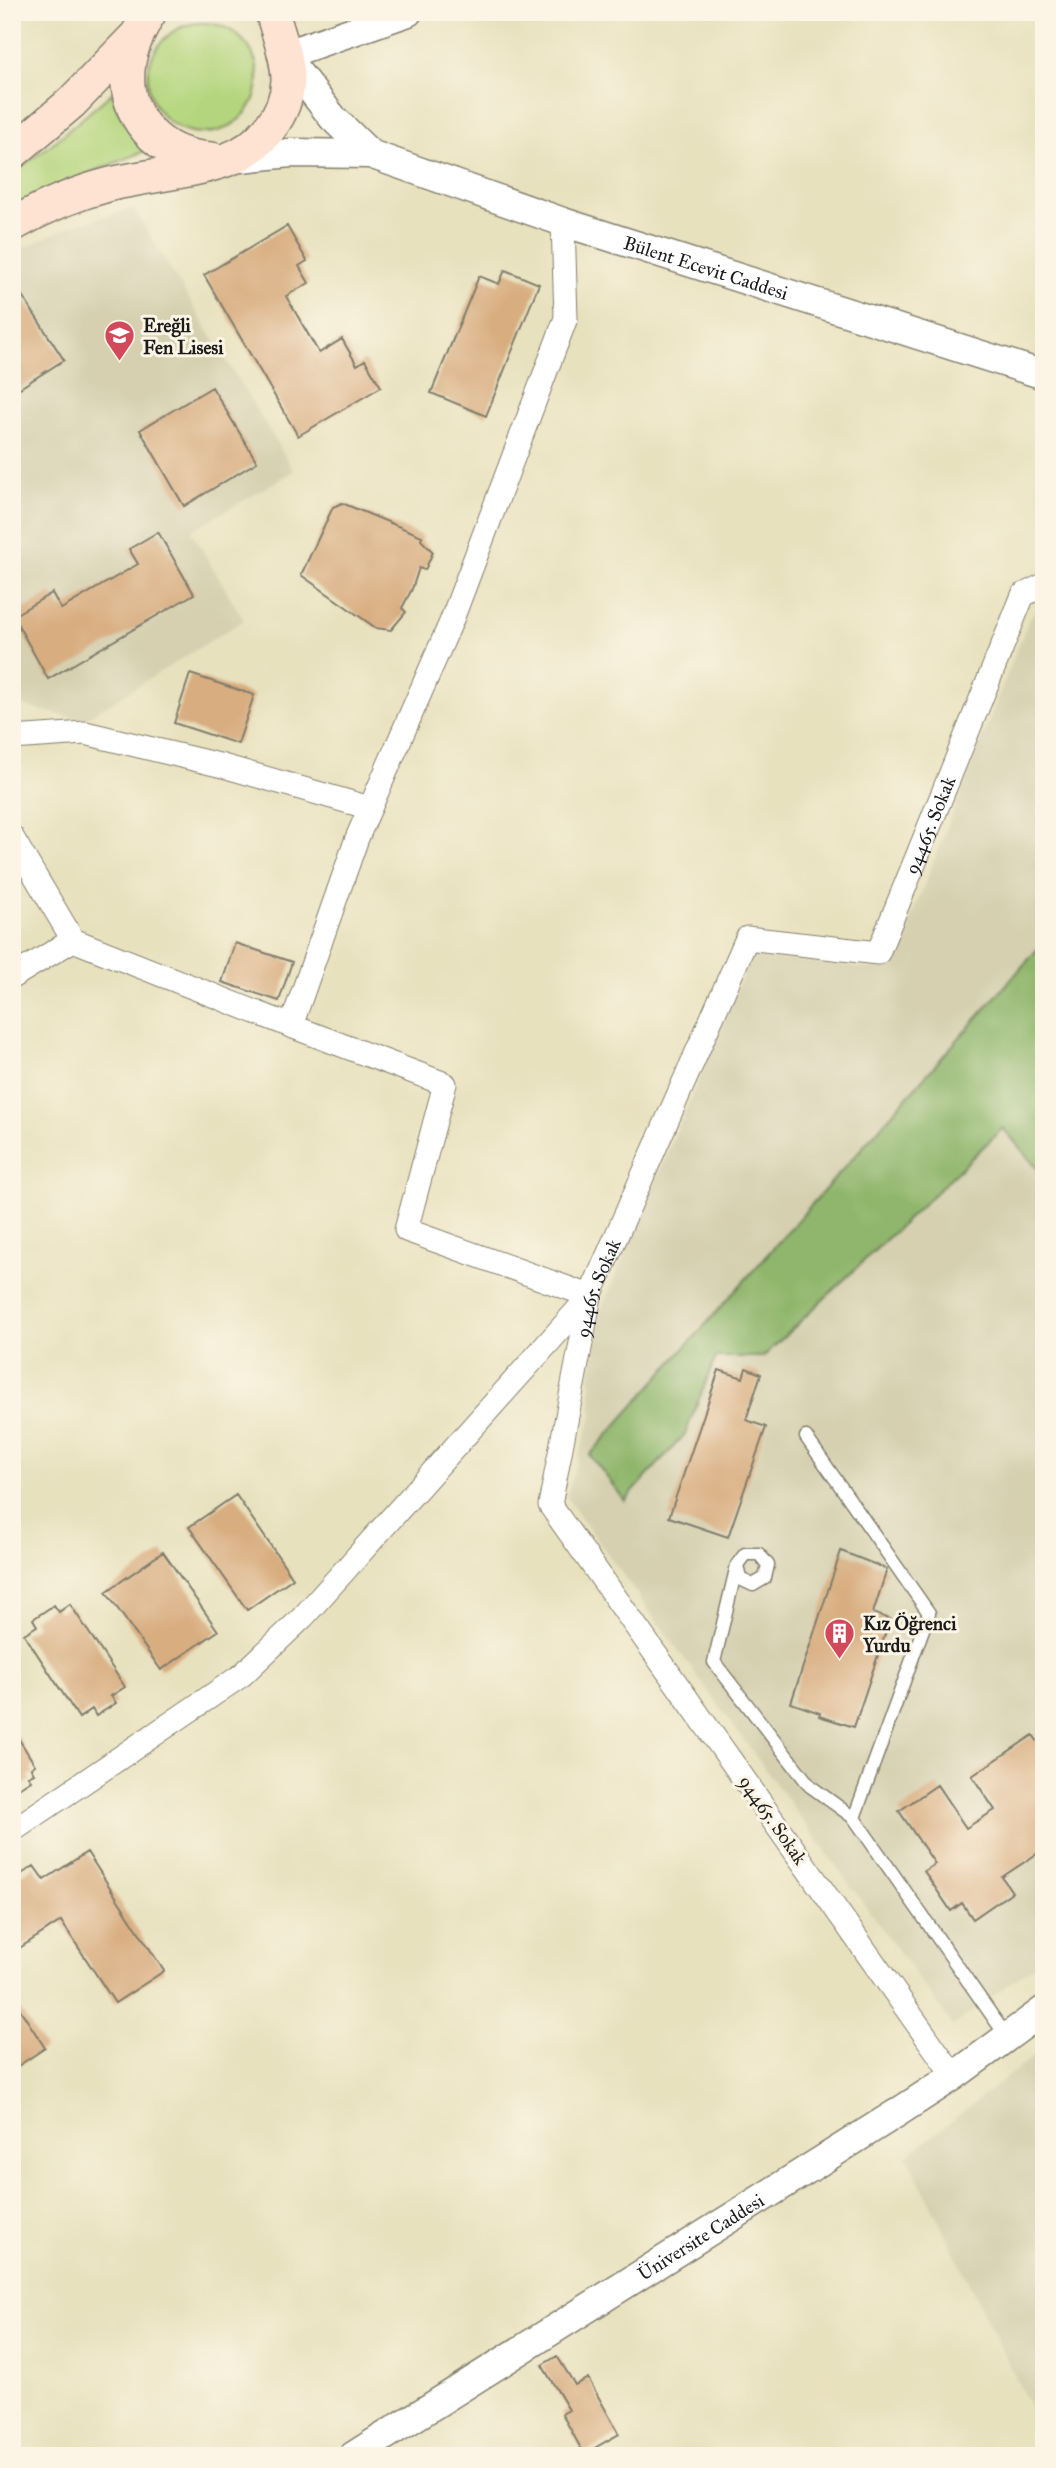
<svg xmlns="http://www.w3.org/2000/svg" width="1056" height="2468" font-family="'IM FELL Great Primer',serif">
<style>
.built{fill:#d6d0b1}
.green{fill:#b4d57d;stroke:#68784c;stroke-width:2}
.forest{fill:#8fb66c;stroke:#566944;stroke-width:2}
.building{fill:#d8ad80}
.lines{fill:none;stroke-linecap:round;stroke-linejoin:round}
.service-casing{stroke:#827e6d;stroke-width:15}
.minor-casing{stroke:#827e6d;stroke-width:25}
.tertiary-casing{stroke:#827e6d;stroke-width:31}
.secondary-casing{stroke:#827e6d;stroke-width:36}
.service{stroke:#fff;stroke-width:12}
.minor{stroke:#fff;stroke-width:23}
.tertiary{stroke:#fff;stroke-width:28}
.secondary{stroke:#fee3d2;stroke-width:33}
.labels{text-anchor:middle;dominant-baseline:central;stroke-width:6;stroke-linejoin:round;paint-order:stroke}
.street-label{font-size:19px;fill:#1c1c1c;stroke:#fcf5e5}
.poi-label{font-size:19px;font-weight:bold;fill:#1c1c1c;stroke:#fcf5e5;text-anchor:start}
</style>
<rect width="100%" height="100%" fill="#fcf5e5"/>
<filter id="ink" filterUnits="userSpaceOnUse"><feTurbulence type="fractalNoise" baseFrequency=".0143" numOctaves="2"/><feDisplacementMap in="SourceGraphic" scale="14" xChannelSelector="R" yChannelSelector="G"/><feConvolveMatrix kernelMatrix="1 2 1 2 8 2 1 2 1" color-interpolation-filters="sRGB"/></filter>
<filter id="wash" filterUnits="userSpaceOnUse"><feTurbulence type="fractalNoise" baseFrequency=".00686" numOctaves="4" result="noise"/><feDisplacementMap in="SourceGraphic" scale="28" xChannelSelector="R" yChannelSelector="G"/><feGaussianBlur stdDeviation="1.57" result="paint"/><feColorMatrix in="noise" values="0 0 0 0 0 0 0 0 0 0 0 0 0 0 0 0 0 1.4 0 .05"/><feComposite in="paint" operator="in"/></filter>
<g filter="url(#wash)">
<rect width="100%" height="100%" fill="#e8e1be"/>
<path class="built" d="M133,208l161,263 -103,60 53,89 -161,100 -64,-15 -7,-12v-439l51,-25z
M1044,602v1356l-91,68 -387,-529 26,-81 -2,-42 10,-62 151,-356 122,13 26,-20 130,-330z
M1044,2048v388l-137,-280z"/>
<path class="green" d="M148 78a55 55 0 1 1 110 0a55 55 0 1 1-110 0Z
M112,93c6,21 19,41 33,58l-76,30 -57,27v-34l45,-34z"/>
<path class="forest" d="M1044,942v234l-41,-48 -240,229h-47l-31,77 -60,67 -35,-46z"/>
<g id="blocks">
<path class="building" d="M287,226l20,35 -8,5 10,17 -23,13 33,57 23,-14 15,26 8,-5 16,27 -83,49 -94,-161z
M505,270l34,14 -53,132 -55,-23 48,-117 20,8z
M12,280l52,80 -52,33z
M212,387l45,75 -73,44 -44,-76z
M342,503l80,33 -1,4 12,12 -8,18 -6,-2 -7,21 -10,19 4,4 -15,18 -15,-2 -75,-53 32,-68z
M158,532l36,62 -146,85 -35,-63 39,-23 9,16 77,-45 -9,-15z
M190,674l64,21 -16,49 -64,-21z
M235,943l57,19 -13,39 -57,-19z
M746,1368l15,6 -15,46 20,7 -38,110 -59,-20 50,-147 24,8z
M236,1495l57,83 -46,32 -58,-83z
M841,1551l46,18 -14,44 17,6 -36,108 -35,-11 1,-3 -29,-10z
M163,1552l55,79 -57,39 -55,-78z
M70,1604l55,83 -14,9 5,7 -20,13 -4,-7 -13,9 -55,-84 13,-8 -4,-7 21,-14 5,7z
M12,1728l23,37 -4,3 3,5 -6,3 3,4 -19,12z
M1033,1735l11,15v99l-42,28 10,15 -39,27 -11,-16 -11,8 -27,-40 11,-7 -36,-53 38,-26 29,43 29,-18 -23,-34z
M87,1852l77,119 -49,32 -54,-82 -49,32v-73l22,-14 10,14z
M12,1997l33,51 -33,22z
M557,2356l18,29 13,-7 31,56 -35,20 -22,-40 7,-4 -27,-45z"/>
</g>
</g>
<g filter="url(#ink)">
<use href="#blocks" fill-opacity="0" stroke="#827e6d" stroke-width="2"/>
<g class="lines">
<defs>
<path id="service" d="M806,1437l123,176 -75,205 153,219
M737,1565l3,14 13,6 12,-7 3,-13 -9,-11h-14l-8,11 -23,97 96,124 44,32"/>
<g id="minor">
<path d="M12,738l73,-5 138,33 147,42"/>
<path d="M12,837l61,103 218,86 154,58 -39,146 184,66 -287,321 -61,58 -230,156"/>
<path d="M12,977l61,-37"/>
<path d="M291,1026l66,-188 94,-216 115,-304 -3,-96"/>
<path id="s1" d="M954,2076l-404,-571 40,-209 157,-358 131,15 145,-358 21,-10"/>
</g>
<g id="tertiary">
<path d="M370,154l-37,-36 -49,-63 124,-43"/>
<path id="s2" d="M231,159l60,-6 79,1 193,68 481,153"/>
<path id="s3" d="M353,2456l547,-345 54,-35 90,-66"/>
</g>
<path id="secondary" d="M150,12c-10,16 -18,31 -21,50 -9,54 30,95 83,97
M12,153l59,-50 64,-66
M12,225c31,-18 64,-32 99,-41 38,-9 78,-11 115,-24 33,-11 61,-45 62,-80 0,-22 -10,-47 -16,-68"/>
</defs>
<use href="#service" class="service-casing"/>
<use href="#minor" class="minor-casing"/>
<use href="#tertiary" class="tertiary-casing"/>
<use href="#secondary" class="secondary-casing"/>
<use href="#service" class="service"/>
<use href="#minor" class="minor"/>
<use href="#tertiary" class="tertiary"/>
<use href="#secondary" class="secondary"/>
</g>
</g>
<defs>
<symbol id="school-pin" viewBox="-11 -11 22 30"><path d="M0 17L-7.5 6A9.5 9.5 0 1 1 7.5 6Z" fill="#d1495b" stroke="#fcf5e5"/><path d="M0-5L7-2L0 1L-7-2ZM-4 1L0 2.5L4 1V4Q0 6-4 4Z" fill="#fff"/></symbol>
<symbol id="building-pin" viewBox="-11 -11 22 30"><path d="M0 17L-7.5 6A9.5 9.5 0 1 1 7.5 6Z" fill="#d1495b" stroke="#fcf5e5"/><path d="M-4-6H4V6H1V3H-1V6H-4ZM-2.5-4.3h1.7v1.8h-1.7ZM.8-4.3h1.7v1.8H.8ZM-2.5-1h1.7V.8h-1.7ZM.8-1h1.7V.8H.8Z" fill="#fff"/></symbol>
</defs>
<g fill-rule="evenodd">
<use href="#school-pin" x="102" y="318" width="35" height="47"/>
<use href="#building-pin" x="822" y="1616" width="35" height="47"/>
</g>
<g class="labels">
<g class="street-label">
<text stroke="none"><textPath href="#s2" startOffset="494">Bülent Ecevit Caddesi</textPath></text>
<text stroke="none"><textPath href="#s1" startOffset="1573">94465. Sokak</textPath></text>
<text stroke="none"><textPath href="#s1" startOffset="922">94465. Sokak</textPath></text>
<text transform="translate(773 1820) rotate(55)">94465. Sokak</text>
<text stroke="none"><textPath href="#s3" startOffset="411">Üniversite Caddesi</textPath></text>
</g>
<g class="poi-label">
<text x="143" y="325">Ereğli<tspan x="143" dy="22">Fen Lisesi</tspan></text>
<text x="863" y="1623">Kız Öğrenci<tspan x="863" dy="22">Yurdu</tspan></text>
</g>
</g>
<rect width="1056" height="2468" fill="none" stroke="#fcf5e5" stroke-width="42"/>
</svg>
